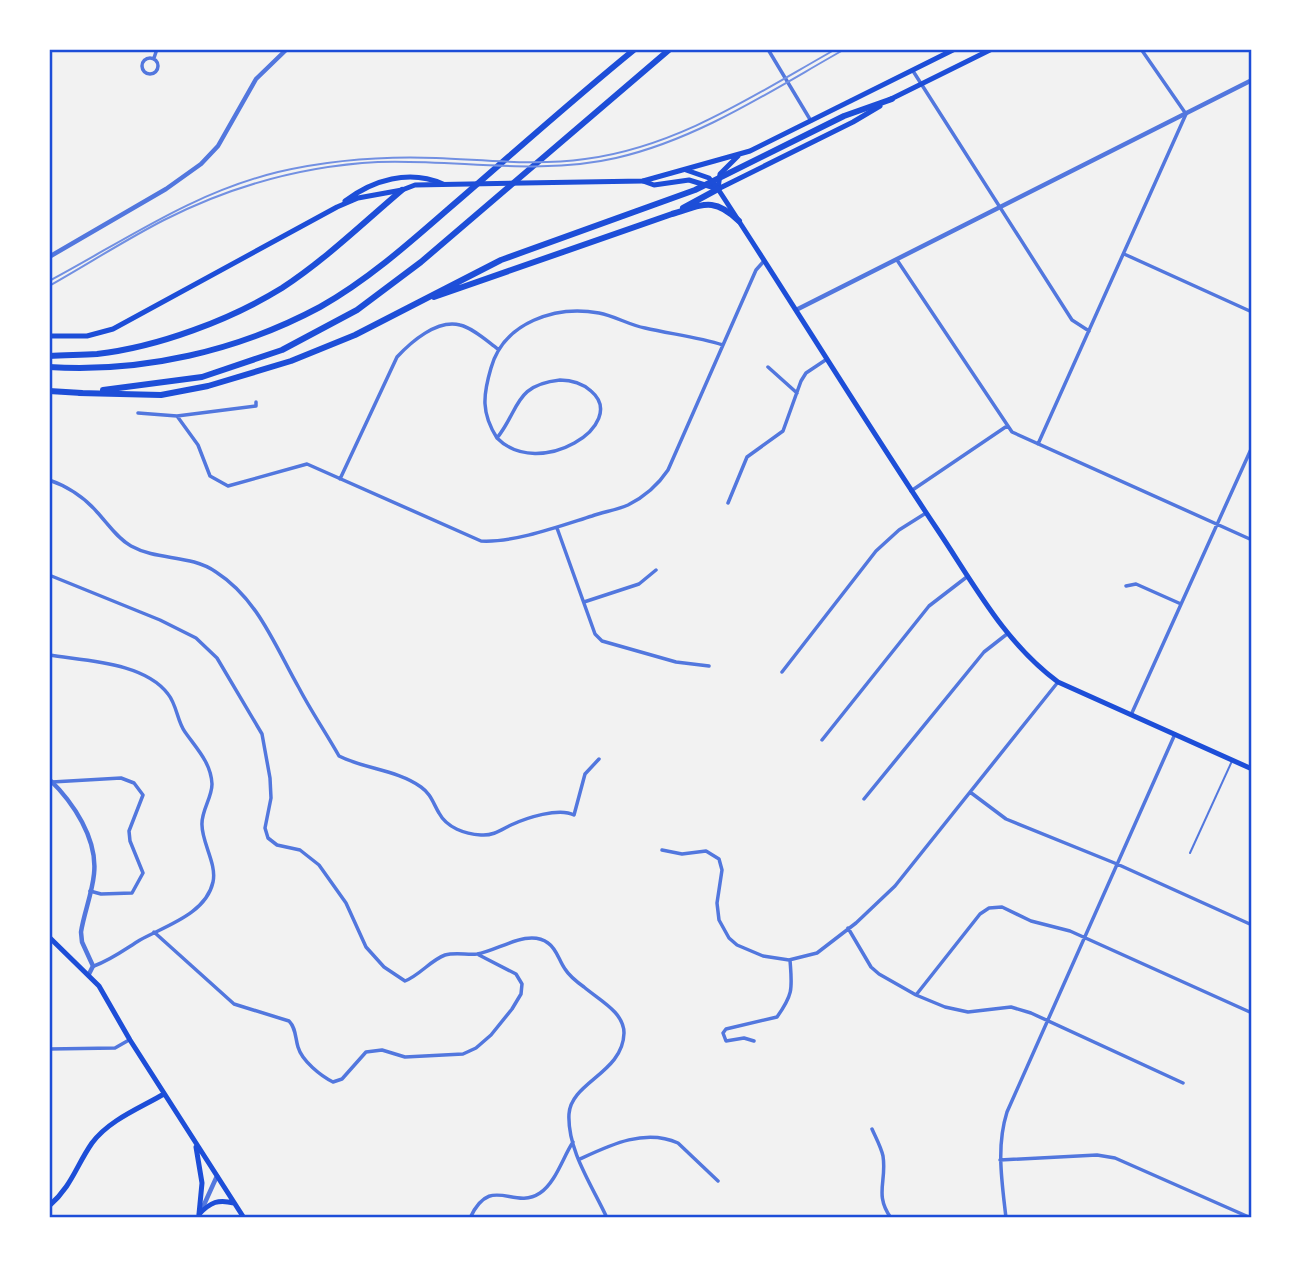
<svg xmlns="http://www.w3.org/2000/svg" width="1301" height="1267" font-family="'Exo 2',sans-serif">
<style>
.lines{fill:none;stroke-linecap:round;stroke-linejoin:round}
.service{stroke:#5277de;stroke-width:2}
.minor{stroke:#5277de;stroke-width:3.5}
.tertiary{stroke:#5277de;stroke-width:4.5}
.secondary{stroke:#1d4ed8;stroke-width:5}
.primary{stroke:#1d4ed8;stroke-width:5}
.motorway{stroke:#1d4ed8;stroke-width:6}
.tram{stroke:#7290e2;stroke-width:2}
.rail{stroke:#7290e2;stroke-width:2}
.neatline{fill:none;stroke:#1d4ed8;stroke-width:2.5}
</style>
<rect width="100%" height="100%" fill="#f2f2f2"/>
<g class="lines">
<path class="service" d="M1190,853l42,-92"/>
<path class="minor" d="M769,51l42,70
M142 66a8 8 0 1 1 16 0a8 8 0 1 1-16 0Z
M154,58l3,-9
M913,71l159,249 17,11
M1124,254l128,58
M897,260l115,172 240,108
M768,367l29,26
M560,380c11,0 22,3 31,11 39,33 -52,90 -94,47 23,-29 17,-53 63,-58z
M138,413l39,3 79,-10v-4
M177,416l21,29 12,31 18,10 79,-22 174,77c33,2 79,-15 111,-25 11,-4 24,-6 36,-11 16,-8 30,-20 40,-35l88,-200 8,-9
M497,438c-16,-25 -14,-43 -6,-70 13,-46 65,-63 108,-55 16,3 30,12 46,15 26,6 53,9 78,17
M1038,444l148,-330 -45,-65
M340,479l57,-122c14,-15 40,-38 63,-32 13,3 27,16 38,24
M49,480c18,6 36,18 48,32 11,12 20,26 34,34 27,15 59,8 85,26 42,27 59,74 83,116 12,23 27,45 40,68 26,13 58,14 82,31 10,7 12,16 18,26 8,15 26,21 42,22 12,1 20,-5 30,-10 15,-7 48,-18 63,-10l11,-41 14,-15
M911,491l96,-65
M728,503l19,-46 36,-26 18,-50 5,-8 21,-14
M557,528l38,106 7,7 74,21 33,4
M49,575l111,45 36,18 21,20 45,76 8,44 1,20 -6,30 3,10 9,7 23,5 19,15 27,38 20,44 18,20 21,14c15,-6 26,-21 40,-26 10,-3 22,0 32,-1 21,-3 51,-26 71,-11 9,6 11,18 17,26 5,8 12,13 19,18 15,13 40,25 40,46 -1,40 -53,49 -55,81 -2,36 24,73 38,104
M1126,586l10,-2 45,20
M584,602l55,-18 17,-14
M49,655c36,6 95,7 119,39 9,11 9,27 17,38 12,17 26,31 27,52 0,14 -11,27 -10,41 0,18 15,39 11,57 -7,32 -48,44 -73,58 -16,10 -29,20 -46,26
M782,672l94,-121 23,-21 27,-17
M1131,715l121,-268
M822,740l107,-134 39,-30
M52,782l69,-4 13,5 9,12 -14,36 1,10 13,32 -11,20 -31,1 -11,-3
M970,792l36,27 111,45 135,61
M864,799l120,-147 23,-18
M662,850l20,4 24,-3 13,8 3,11 -5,33 2,17 10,18 8,7 26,11 26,4 28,-7 39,-30 39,-37 163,-204
M848,928l23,39 8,7 37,21 29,12 23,5 43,-5 20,6 152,70
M154,932l80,72 55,17c7,7 6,16 9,26 4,14 23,29 35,35l9,-3 24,-27 16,-2 23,7 58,-3 13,-6 15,-13 21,-26 9,-15 1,-10 -6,-10 -37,-19
M916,995l64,-81 9,-6 13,-1 29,14 39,10 182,82
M754,1041l-10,-3 -18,3 -3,-8 3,-4 51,-12c17,-24 15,-29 13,-57
M49,1049l66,-1 14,-8
M872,1129c4,9 9,18 11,27 4,26 -9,38 8,62
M580,1159c30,-14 65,-31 98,-16l40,38
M1000,1160l97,-5 18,3 136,60
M470,1218c21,-45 43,-7 70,-25 16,-11 23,-36 33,-51
M1006,1218c-4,-36 -10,-71 1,-106l168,-378"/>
<path class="tertiary" d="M49,257l117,-68 35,-25 17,-18 38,-67 31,-30
M796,310l456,-230
M49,779c24,23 49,60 45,95 -2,20 -10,39 -13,58l1,10 11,24 -4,8
M198,1218l19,-42"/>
<path class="secondary" d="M643,181l11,4 35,-5 29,9c74,113 144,228 219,340 37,55 67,113 121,153l194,87
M345,201c28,-21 64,-32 98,-17
M49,336h38l26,-7 224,-122 21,-9 44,-8
M49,937l50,49 31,54 114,178
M196,1147l6,36 -3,31
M49,1206c23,-20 27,-40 43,-63 17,-23 48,-35 72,-49
M199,1214c12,-12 19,-15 35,-11"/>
<path class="primary" d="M889,100l103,-51
M686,170l23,8 9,11
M718,189l135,-67 27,-16
M718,189l2,-15 18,-18
M402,190l13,-5 228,-4 107,-30 205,-102"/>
<path class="motorway" d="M683,208l35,-19
M434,297l238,-83c31,-9 41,-18 67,7
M49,356c16,-1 32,-1 48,-2 61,-7 133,-34 185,-66 43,-28 81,-65 120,-98
M49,367c93,6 189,-16 271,-60 46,-26 86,-61 126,-96 63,-54 125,-110 189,-162
M103,390l99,-13 80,-27 75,-40 64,-48 249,-213
M49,391l33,2
M79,393l82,2 47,-9 83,-25 64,-26 146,-75 194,-70 149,-74 48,-17"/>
<path class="tram" d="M49,281c77,-41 143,-88 229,-109 52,-12 105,-16 158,-14 50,2 100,8 149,1 93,-12 171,-65 251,-110"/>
<path class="rail" d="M49,286c39,-22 76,-46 115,-66 67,-34 139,-54 214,-58 79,-3 160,14 238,-4 83,-19 156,-68 229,-109"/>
</g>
<rect width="1301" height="1267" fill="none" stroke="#ffffff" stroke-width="102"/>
<rect x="51" y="51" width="1199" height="1165" class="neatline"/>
</svg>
